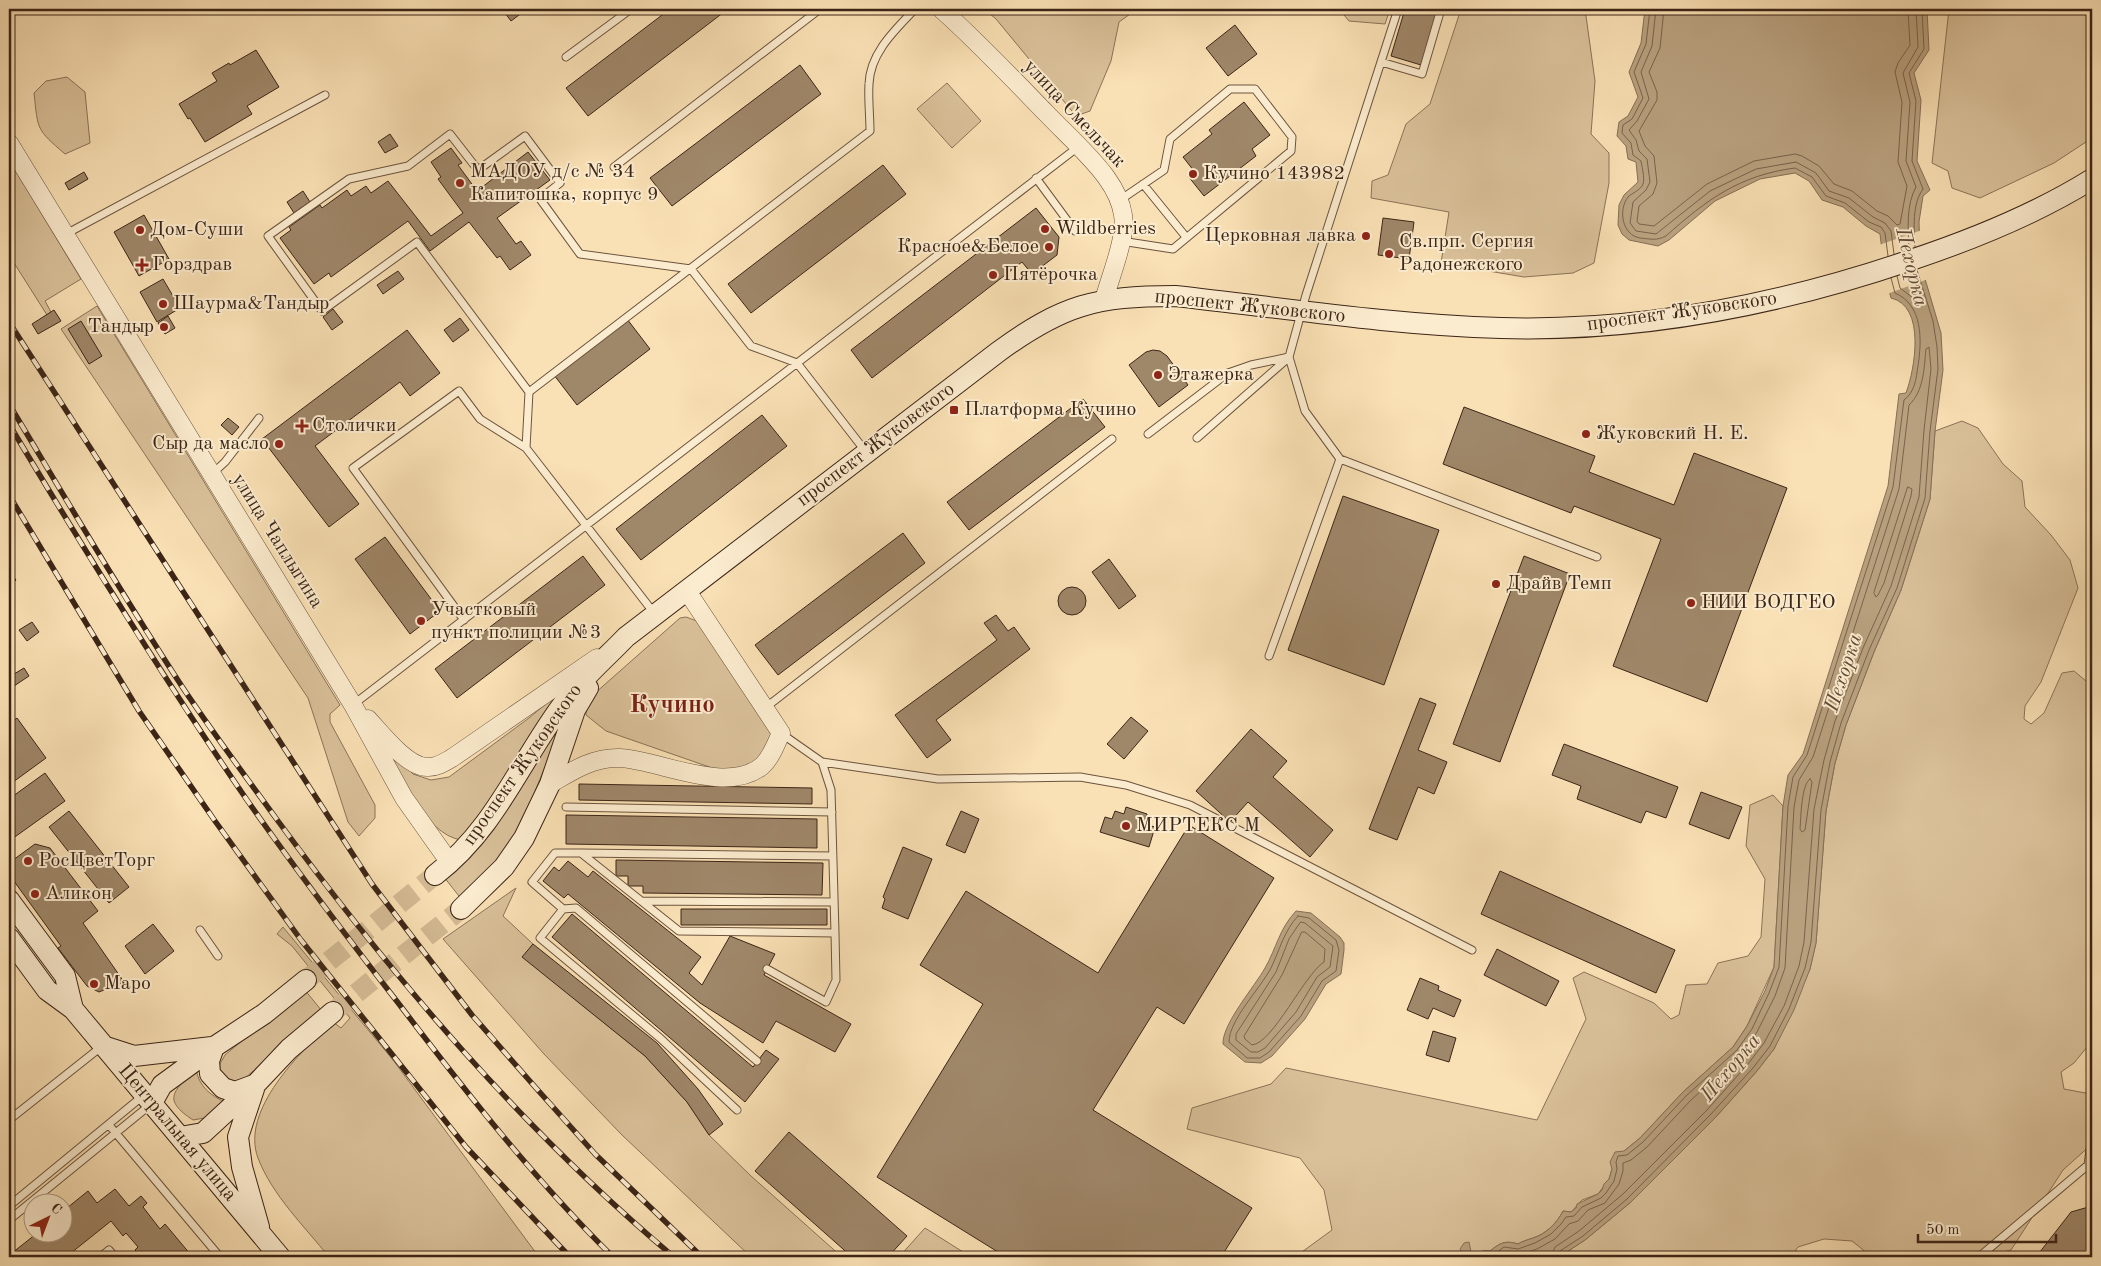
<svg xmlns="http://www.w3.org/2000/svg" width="2101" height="1266" font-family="'Old Standard TT',serif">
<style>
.green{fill:#dac19a;stroke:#8b7358}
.water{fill:#b9a17f;stroke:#876f55}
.pier{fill:#fae1b5}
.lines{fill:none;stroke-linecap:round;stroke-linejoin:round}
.shore{stroke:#7a634b;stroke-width:1}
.building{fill:#9f8769;stroke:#3c2517}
.secondary-tunnel{stroke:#d4bb95;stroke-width:20;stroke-dasharray:20 10;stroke-linecap:butt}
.service-casing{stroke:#6c543e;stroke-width:9}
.tertiary-casing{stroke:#6c543e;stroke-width:19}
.secondary-casing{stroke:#3c2517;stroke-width:22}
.service{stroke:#fceccf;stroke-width:7}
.tertiary{stroke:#fceccf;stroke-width:18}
.secondary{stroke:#fceccf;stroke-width:20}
.rail-casing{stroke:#3c2517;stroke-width:5.5}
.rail{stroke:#fceccf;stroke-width:4;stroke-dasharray:11;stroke-linecap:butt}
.poi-dot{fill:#8f2418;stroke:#fceccf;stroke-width:2}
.labels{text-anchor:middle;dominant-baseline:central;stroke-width:4;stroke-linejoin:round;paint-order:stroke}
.street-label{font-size:20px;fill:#3c2517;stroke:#fceccf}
.poi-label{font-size:20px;fill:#3c2517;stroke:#fceccf;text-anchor:start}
.water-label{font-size:21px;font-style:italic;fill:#624a36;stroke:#fceccf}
.district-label{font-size:25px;font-weight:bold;fill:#7a1f14;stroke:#fceccf}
</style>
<rect width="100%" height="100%" fill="#fae1b5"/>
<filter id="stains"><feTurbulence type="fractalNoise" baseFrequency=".004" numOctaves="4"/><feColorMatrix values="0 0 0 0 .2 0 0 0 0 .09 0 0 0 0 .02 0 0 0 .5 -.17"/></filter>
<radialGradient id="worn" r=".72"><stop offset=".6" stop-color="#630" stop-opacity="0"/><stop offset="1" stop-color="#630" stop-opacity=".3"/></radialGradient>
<path class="green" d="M984,9h153l-18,13 -8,39 -21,50 -14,5 -80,-97z
M1339,9h51l-5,15 -36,-3z
M1461,9h124l10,72 -4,53 18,19v30l-15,80 -21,10 -49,4 -83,-14 8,-51 -78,-14 1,-17 16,-6 18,-51 24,-20z
M1949,9h143v129l-38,25 -74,35 -28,-10 -4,-17 -16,-8z
M67,77l18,15 5,51 -25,11c-29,-25 -27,-24 -31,-61l12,-12z
M947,83l34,38 -29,27 -35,-39z
M9,160l72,119 -36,22 6,11 -4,3 -38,-60z
M97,306l243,399 -10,9v8l45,83v13l-16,18 -11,-14 -40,-124 -247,-369z
M1962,421l16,7 25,36 19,17 3,26 26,28 19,25 8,28 -37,94 -16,24 -1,13 7,5 13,-11 18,-40 12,-2 18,15v355l-18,22 -13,9 3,17 27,5 1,2v48l-29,26 -52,80 -27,7h-112l-20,-16 -28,-2 -26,8 -7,10h-232l26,-17 46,-38 84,-84 42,-47 17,-22 36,-80 6,-26 10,-132 9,-48 11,-38 28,-73 27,-62 29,-91 5,-68z
M686,617l19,7 63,99 3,13 -14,26 -24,8h-15l-112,-39 -20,-16v-9l8,-12 86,-76z
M565,688l-77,119 -27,33c-37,-6 -63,-69 -78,-99l30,33 18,6 18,-3 80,-59z
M559,724l3,1 -33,81 -27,55 -40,39 -18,-23z
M1773,795l10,11 -9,161 -27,59 -14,21 -50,45 -43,46 -16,13 -12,18 -3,10 -11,15 -16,6 -11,12 -8,-1c-6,12 -17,23 -30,27 -6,2 -10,3 -15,6 -13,-4 -18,-1 -28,7h-7l-7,4 -5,-3 -9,1 -5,4h-162l37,-27 -8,-40 -24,-32 -113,-29 5,-21 79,-24 15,-16 251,52 49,-101 -13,-41 11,-6 70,31 17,16 8,-4 7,-30 21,-1 11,-21 30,-7 13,-19 4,-58 -19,-33 4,-41z
M516,888l-13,28 30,28 -10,13 122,99 42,46 22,33 42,41 91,81h-91l-129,-122 -78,-81 -101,-115z
M283,927l110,133 146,197h-210c-24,-30 -57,-62 -71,-99 -18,-48 43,-107 75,-136l8,6 9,-10 -58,-72 -15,-12z
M304,989l18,22 -78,68 -9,3 -9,-3 -6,-5v-10l5,-9z
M196,1069c3,18 15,27 31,34l-17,14 -17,3c-32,-21 -19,-29 3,-51z
M925,1228l46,29h-72z"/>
<path class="water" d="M1645,9h282l2,41 -15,23 7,27 -4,61 13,29 -7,6 -4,26 1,31 3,19 18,61 2,37 -8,61 -5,68 -29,91 -27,62 -28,73 -11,38 -9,48 -10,132 -6,26 -16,41 -20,39 -17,22 -42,47 -84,84 -46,38 -26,17h-102l5,-4 -2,-4 4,-6 5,-1 2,10 5,3 7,-4h7c10,-8 15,-11 28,-7 5,-3 9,-4 15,-6 13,-4 24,-15 30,-27l8,1 5,-4 1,-4 21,-10 4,-4 2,-6 5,-5 3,-10 -2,-7 5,-10 9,-1 16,-13 43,-46 50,-45 14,-21 18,-35 9,-24 9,-161 5,-31 15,-21 85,-268 11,-92 7,-1c9,-24 20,-87 -15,-95l-6,-23 -5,-41 -14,-8 -23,-19 -21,-7 -13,-19 -14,-8 -35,6 -45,22 -46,39 -11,6 -29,-6 -7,-6 -4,-9 1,-20 5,-10 14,-13 -2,-20 -8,-3 -2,-13 -9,-10 2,-14 9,-6 10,-19 -9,-25 12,-29z
M1296,911l15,2 29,24 4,6v7l-3,24 -15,10 -21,35 -33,37 -11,7 -16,-1 -22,-18c-1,-20 32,-58 42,-76 12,-21 14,-39 31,-57z"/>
<path class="pier" d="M1922,230l1,23 5,26 -41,15 -5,-18 -3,-31z"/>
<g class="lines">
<path class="shore" d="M1650,9l-4,35 -12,28 9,26 -11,21 -9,6 -1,8 9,10 2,12 8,6c1,6 4,17 2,23 -2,6 -11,9 -15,13 -10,13 -6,38 12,41 11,1 16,3 26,-2 40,-36 74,-61 129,-68l17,9 14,19 19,7 24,19 12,5 4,6 3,23
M1656,9l-4,37 -11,26 8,27 -12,22 -8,9 7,10 3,11 8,8 3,23 -4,8 -13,12 -3,21 6,8 20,3 54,-43 46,-22 40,-7 20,11 13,18 20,7 24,19 12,6 6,8 3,23
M1664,9l-4,39 -11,24 8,20v8l-18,31 6,15 9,10 3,27 -4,11 -14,12 -2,15 2,3 15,2 53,-42 47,-23 41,-7 7,2 17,10 15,18 18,7 25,20 11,5 9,9 3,-1 7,-38 -9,-24 4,-60 -7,-30 3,-9 12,-18 -2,-36
M1915,247c-1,-19 -3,-43 8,-58l-11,-28 4,-60 -7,-28 15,-24 -2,-40
M1909,249c-1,-20 -3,-44 7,-62l-10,-26 4,-59 -7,-29 15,-26 -2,-38
M1897,276l3,12 17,13 2,-3 -8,-26
M1908,487l4,2 -1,7 -27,87 -6,12 -2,2 -2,-4z
M1810,779l2,3 -7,48 -3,2 -2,-3c1,-11 1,-44 10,-50z
M1298,916l11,2 27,22 3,10 -3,21 -14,10 -21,35 -32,36 -9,6h-13l-18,-16c0,-22 31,-53 42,-74 9,-19 13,-37 27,-52z
M1301,922l4,1 28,23 -3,21 -13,10 -21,35 -31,36 -7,4h-7l-15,-12v-6l40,-62 13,-33z
M1302,932h3l20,17 -1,13c-20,13 -51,81 -72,83l-7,-6 -1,-3 38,-61z
M1481,1257l11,-1 12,-9 14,2 17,-6 16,-9 10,-10 5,-7 8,-1 8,-9 19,-9 5,-5 8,-12 3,-12 -1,-7 2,-6 9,-1 16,-13 43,-46 51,-46 15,-21 17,-36 10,-26 9,-161 5,-29 14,-22 86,-268 11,-87c11,-8 12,-21 14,-34 4,-26 5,-61 -23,-73l-4,-15
M1500,1257l7,-4 12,2 18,-6 18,-10 14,-15 9,-3 10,-11 17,-7 14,-19 4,-13v-8l8,-3 16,-13 44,-47 50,-45 16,-23 18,-36 10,-28 9,-161 5,-27 14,-23 86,-268 10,-84c15,-14 15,-37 17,-56l3,-2 2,22 -7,61 -5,67 -28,89 -28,62 -28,73 -11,39 -10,49 -10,133 -5,24 -15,40 -20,37 -16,21 -41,46 -84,84 -44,37 -24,16 -4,10
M1558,1257l2,-6 23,-15 44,-37 84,-85 42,-46 17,-22 19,-37 16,-41 6,-26 10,-132 9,-48 11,-39 28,-73 28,-62 28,-90 5,-67 8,-62 -1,-22 -4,-26 -16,-51"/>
</g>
<path class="building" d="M502,9h25l-16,12z
M670,9h58l-140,107 -22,-28z
M1405,9h33l-17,56 -30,-9z
M1235,25l22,29 -29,22 -22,-28z
M256,50l23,37 -32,19 5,8 -47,28 -15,-24 -2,1 -9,-15 38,-23 -5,-8 17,-10 1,2z
M800,65l21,29 -149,112 -22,-28z
M1244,102l26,33 -18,14 4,7 -52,40 -16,-20 6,-5 -11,-14 29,-23 -3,-4z
M390,134l8,12 -13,7 -7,-11z
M451,148l11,15 -4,2 19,26 51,-39 22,28 -53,38 19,26 5,-3 10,14 -21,15 -10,-14 -3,2 -28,-36 -39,29 -22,-30 -77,56 -2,-4 -15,11 -34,-46 11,-8 -2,-3 31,-22 2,3 25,-18 4,6 15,-10 5,7 17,-12 43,55 32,-23 -25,-34 3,-2 -10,-15z
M883,165l23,29 -155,119 -23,-29z
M84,172l4,7 -19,11 -4,-7z
M303,191l7,11 -16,11 -7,-11z
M1036,208l23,29 -2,18 -25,19 -10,-12 -150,116 -21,-28z
M144,215l25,44 -30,17 -25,-44z
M1383,218l31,4 -5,37 -31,-4z
M398,271l6,8 -21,15 -6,-9z
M163,279l17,29 -23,14 -17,-30z
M333,309l10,13 -11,8 -9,-13z
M54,310l7,11 -23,13 -6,-10z
M168,316l7,12 -10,6 -7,-11z
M460,318l9,12 -16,12 -9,-12z
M627,319l23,30 -73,56 -23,-30z
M81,321l21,35 -13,8 -21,-35z
M407,330l33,43 -30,23 -10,-14 -85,64 44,58 -30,23 -67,-88z
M1153,350l7,1 7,5 21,29 -29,22 -30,-42 17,-13z
M1083,399l22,28 -136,103 -22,-28z
M1464,407l131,49 -6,16 85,33 20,-52 93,35 -80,214 -94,-36 48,-127 -87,-33 -3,7 -128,-49z
M762,415l25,31 -146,114 -25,-31z
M228,418l11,9 -7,8 -11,-10z
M1343,496l96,34 -55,155 -96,-35z
M903,533l22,30 -147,112 -23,-30z
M385,537l55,74 -30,23 -55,-75z
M583,556l22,29 -148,113 -22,-29z
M1524,556l46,18 -70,188 -47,-18z
M1109,559l27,37 -17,13 -27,-37z
M9,571l7,9 -7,6z
M1058 601a14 14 0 1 1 28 0a14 14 0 1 1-28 0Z
M996,615l12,16 6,-4 16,22 -94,71 15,20 -24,18 -32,-43 102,-75 -13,-17z
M32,622l7,10 -12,9 -8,-11z
M24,668l5,8 -18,12 -2,-4v-7z
M1420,698l16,6 -18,46 29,12 -13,32 -16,-7 -21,53 -28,-11z
M1131,717l17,14 -24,28 -17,-15z
M17,718l29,40 -37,27v-61z
M1251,729l36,32 -14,16 60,53 -23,27 -62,-55 -18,20 -34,-31z
M1564,744l114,43 -12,31 -20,-7 -5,12 -64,-24 4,-13 -29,-11z
M45,773l20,28 -53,38 -3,-4v-36z
M579,784l233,4v16l-233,-4z
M1701,792l41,15 -13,32 -40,-15z
M1126,807l21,7 -3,10 11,3 -6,20 -49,-15 5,-15 7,2 3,-8 9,3z
M69,811l60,76 -20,16 -60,-76z
M961,811l18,8 -14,34 -19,-8z
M566,815l251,4v29l-251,-4z
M1189,825l85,53 -90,146 -27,-17 -64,103 159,98 -31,49h-32l-8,-5 -3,5h-172l-129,-80 106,-173 -63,-39 46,-74 132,82z
M35,844l15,4 48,63 -15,12 41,59 -25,10 -12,-6 -29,-38 3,-2 -50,-69 -2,-14z
M903,847l29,12 -24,60 -26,-11 3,-9 -2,-2z
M616,860l207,3 -1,32 -179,-2v-7h-15v-10h-12z
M568,861l20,16 5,-6 108,86 -12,16 13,12 28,-49 45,18 -11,21 87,49 -16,28 -59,-31 -13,22 -63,-40 -132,-109 -4,4 -21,-17 11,-14 5,4z
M1500,871l175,79 -19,43 -175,-79z
M681,909h146v16h-146z
M572,914l181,153 13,-17 13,9 -34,43 -193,-165z
M153,924l21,27 -29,23 -20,-28z
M533,944l124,99 41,46 25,35 -14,11 -22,-33 -42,-46 -123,-99z
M1497,949l62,32 -13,25 -62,-31z
M1420,978l19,8 -1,4 23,10 -7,17 -21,-9 -5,11 -21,-9z
M1433,1031l23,7 -7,24 -23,-7z
M789,1132l118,104 -19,21h-36l-97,-86z
M115,1189l14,17 12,-10 6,7 -4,4 17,22 5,-5 26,31 -2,2h-48l-6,-7 3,-3 -12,-14 -3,3 -12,-15 -45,36h-50l-4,-4 24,-19h26v-22l26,-21 9,12z
M2092,1206v50l-56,1 35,-45z"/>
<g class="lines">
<path class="secondary-tunnel" d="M306,980l129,-105
M333,1012l128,-103"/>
<defs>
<path id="service" d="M1398,9l-92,286 -17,62 16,54 35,48 257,98
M9,13l7,-4
M566,57l65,-48
M1381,62l41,12 19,-65
M614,167l206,-158
M1036,178l39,53
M1143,184l43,53
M1120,200l44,-30 6,-31 60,-50h25l37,48 -1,14 -118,98 -52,-8
M64,235l261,-140
M529,392l341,-261c0,-15 -2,-32 -1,-47 1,-31 26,-54 46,-75
M1148,434l80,-61 23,-8 38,-8
M1197,438l90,-79
M213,473l12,-11 34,-44
M654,613l-128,-165 3,-56 -112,-150 -95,69 -54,-75 81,-57 59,-13 42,-32 28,36 47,-34 35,47 -20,16 40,55 111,15 60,77 46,17 69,89
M464,620l-111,-152 106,-77 21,28 46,29
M1269,656l71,-197
M354,704l724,-557
M765,708l347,-269
M782,734l40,28 116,17 142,-2 46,8 64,20 282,145
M566,807l266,5
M581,853l252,3
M642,901l192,1
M563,909l13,-1 181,153
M200,930l18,26
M767,969l59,33 10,-22 -1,-47
M737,1110l-77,-72 -120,-100 23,-29 -31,-27 23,-29h26l98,78 156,2 -4,-143 -9,-28
M9,1120l92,-73
M109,1125l111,132
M9,1206l135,-111
M9,1220l141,-115
M100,1257l9,-7 6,7
M262,1257l11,-8
M1979,1257l109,-92 4,-30"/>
<path id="tertiary" d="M941,9c37,33 71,69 105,104 20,21 43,41 60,64 8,11 15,24 17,38 4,22 -13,62 -19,85
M9,143l344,562 51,93 46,65
M368,719c13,14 39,48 59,48 9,1 18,-5 25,-9l145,-100
M550,784c22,-13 43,-27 70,-26 39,2 107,37 142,8 9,-8 14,-22 19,-33l-94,-142"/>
<path id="secondary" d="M435,875c61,-47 84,-112 128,-171 18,-25 42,-45 63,-67l372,-285c64,-47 98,-56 177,-56 109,12 217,29 326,32 139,4 278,-23 410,-68 63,-21 125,-46 181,-81
M9,900l56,76 8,33
M461,909l43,-42 20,-29 26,-54 25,-74 13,-22
M9,938l38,52 26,19 207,248
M103,1046l31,10 78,-9
M214,1047l-5,14 1,13 13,14 12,4 19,-7
M254,1089l-16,48 4,30 17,60
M152,1103l10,-18 52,-38 50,-33 42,-34
M180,1137l23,-4 52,-48 34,-36 44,-37"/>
</defs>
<use href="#service" class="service-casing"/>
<use href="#tertiary" class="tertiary-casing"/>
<use href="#secondary" class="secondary-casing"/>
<use href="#service" class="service"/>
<use href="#tertiary" class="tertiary"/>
<use href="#secondary" class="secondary"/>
<defs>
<path id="rail" d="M9,322l363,562 100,131 64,73 59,66 107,103
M9,404c57,95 113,191 174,284 30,45 63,89 95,133 117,159 245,309 396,436
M9,424c76,127 154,254 238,376 49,70 100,137 152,204 67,88 135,175 214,253
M9,495l130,216 76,110 86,119 165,207 104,110"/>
</defs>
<use href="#rail" class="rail-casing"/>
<use href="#rail" class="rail"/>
</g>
<g class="poi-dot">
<circle cx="1193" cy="174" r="5"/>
<circle cx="460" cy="183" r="5"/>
<circle cx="1045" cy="229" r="5"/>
<circle cx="140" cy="230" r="5"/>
<circle cx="1366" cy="236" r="5"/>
<circle cx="1049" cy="247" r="5"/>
<circle cx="1389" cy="254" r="5"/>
<path d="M139.5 257.5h5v5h5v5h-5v5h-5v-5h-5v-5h5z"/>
<circle cx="993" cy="275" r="5"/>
<circle cx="163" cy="304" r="5"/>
<circle cx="164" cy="327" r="5"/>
<circle cx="1158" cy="375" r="5"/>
<rect x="949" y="405" width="10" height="10" rx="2.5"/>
<path d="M299.5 418.5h5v5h5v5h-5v5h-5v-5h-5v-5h5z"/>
<circle cx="1586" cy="434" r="5"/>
<circle cx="279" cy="444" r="5"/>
<circle cx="1496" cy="584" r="5"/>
<circle cx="1691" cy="603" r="5"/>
<circle cx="421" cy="621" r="5"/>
<circle cx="1126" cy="826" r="5"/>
<circle cx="28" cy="861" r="5"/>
<circle cx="35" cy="894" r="5"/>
<circle cx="94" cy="984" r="5"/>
</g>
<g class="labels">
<g class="street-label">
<text transform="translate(1074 114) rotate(47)">улица Смельчак</text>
<text transform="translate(1250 307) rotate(6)">проспект Жуковского</text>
<text transform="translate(1682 312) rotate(-8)">проспект Жуковского</text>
<text transform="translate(876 445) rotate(-37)">проспект Жуковского</text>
<text transform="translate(277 541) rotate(58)">улица Чаплыгина</text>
<text transform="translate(523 765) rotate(-55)">проспект Жуковского</text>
<text transform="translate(177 1133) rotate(50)">Центральная улица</text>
</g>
<g class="poi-label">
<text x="470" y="172">МАДОУ д/с № 34<tspan x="470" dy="23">Капитошка, корпус 9</tspan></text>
<text x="1203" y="174">Кучино 143982</text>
<text x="1055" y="229">Wildberries</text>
<text x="150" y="230">Дом-Суши</text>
<text x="1356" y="236" text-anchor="end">Церковная лавка</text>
<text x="1399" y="242">Св.прп. Сергия<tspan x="1399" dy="23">Радонежского</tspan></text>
<text x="1039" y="247" text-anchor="end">Красное&amp;Белое</text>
<text x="152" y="265">Горздрав</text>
<text x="1003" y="275">Пятёрочка</text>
<text x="173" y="304">Шаурма&amp;Тандыр</text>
<text x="154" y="327" text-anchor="end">Тандыр</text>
<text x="1168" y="375">Этажерка</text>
<text x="964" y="410">Платформа Кучино</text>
<text x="312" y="426">Столички</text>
<text x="1596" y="434">Жуковский Н. Е.</text>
<text x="269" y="444" text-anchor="end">Сыр да масло</text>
<text x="1506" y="584">Драйв Темп</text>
<text x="1701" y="603">НИИ ВОДГЕО</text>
<text x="431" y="610">Участковый<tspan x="431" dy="23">пункт полиции №3</tspan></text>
<text x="1136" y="826">МИРТЕКС М</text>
<text x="38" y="861">РосЦветТорг</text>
<text x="45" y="894">Аликон</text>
<text x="104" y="984">Маро</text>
</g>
<g class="water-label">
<text transform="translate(1911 267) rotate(76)">Пехорка</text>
<text transform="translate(1844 673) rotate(-72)">Пехорка</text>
<text transform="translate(1731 1068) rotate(-50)">Пехорка</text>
</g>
<g class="district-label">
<text x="672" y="705">Кучино</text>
</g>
</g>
<rect width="2101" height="1266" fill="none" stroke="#fae1b5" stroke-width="30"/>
<rect x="10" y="10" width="2081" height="1246" fill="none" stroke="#3c2517" stroke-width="2.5"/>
<rect x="15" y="15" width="2071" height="1236" fill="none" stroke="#3c2517"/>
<g transform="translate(48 1218) rotate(42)"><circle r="24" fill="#fceccf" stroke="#af9c85"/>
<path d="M0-4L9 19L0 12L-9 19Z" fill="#8f2418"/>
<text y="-8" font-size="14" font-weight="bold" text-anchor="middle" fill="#3c2517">С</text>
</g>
<path d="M1918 1234v8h138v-8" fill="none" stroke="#3c2517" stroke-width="2.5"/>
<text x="1926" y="1234" font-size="15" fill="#3c2517" stroke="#fceccf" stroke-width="4" paint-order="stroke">50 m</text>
<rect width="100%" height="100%" filter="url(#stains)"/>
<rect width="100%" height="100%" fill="url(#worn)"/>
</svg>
